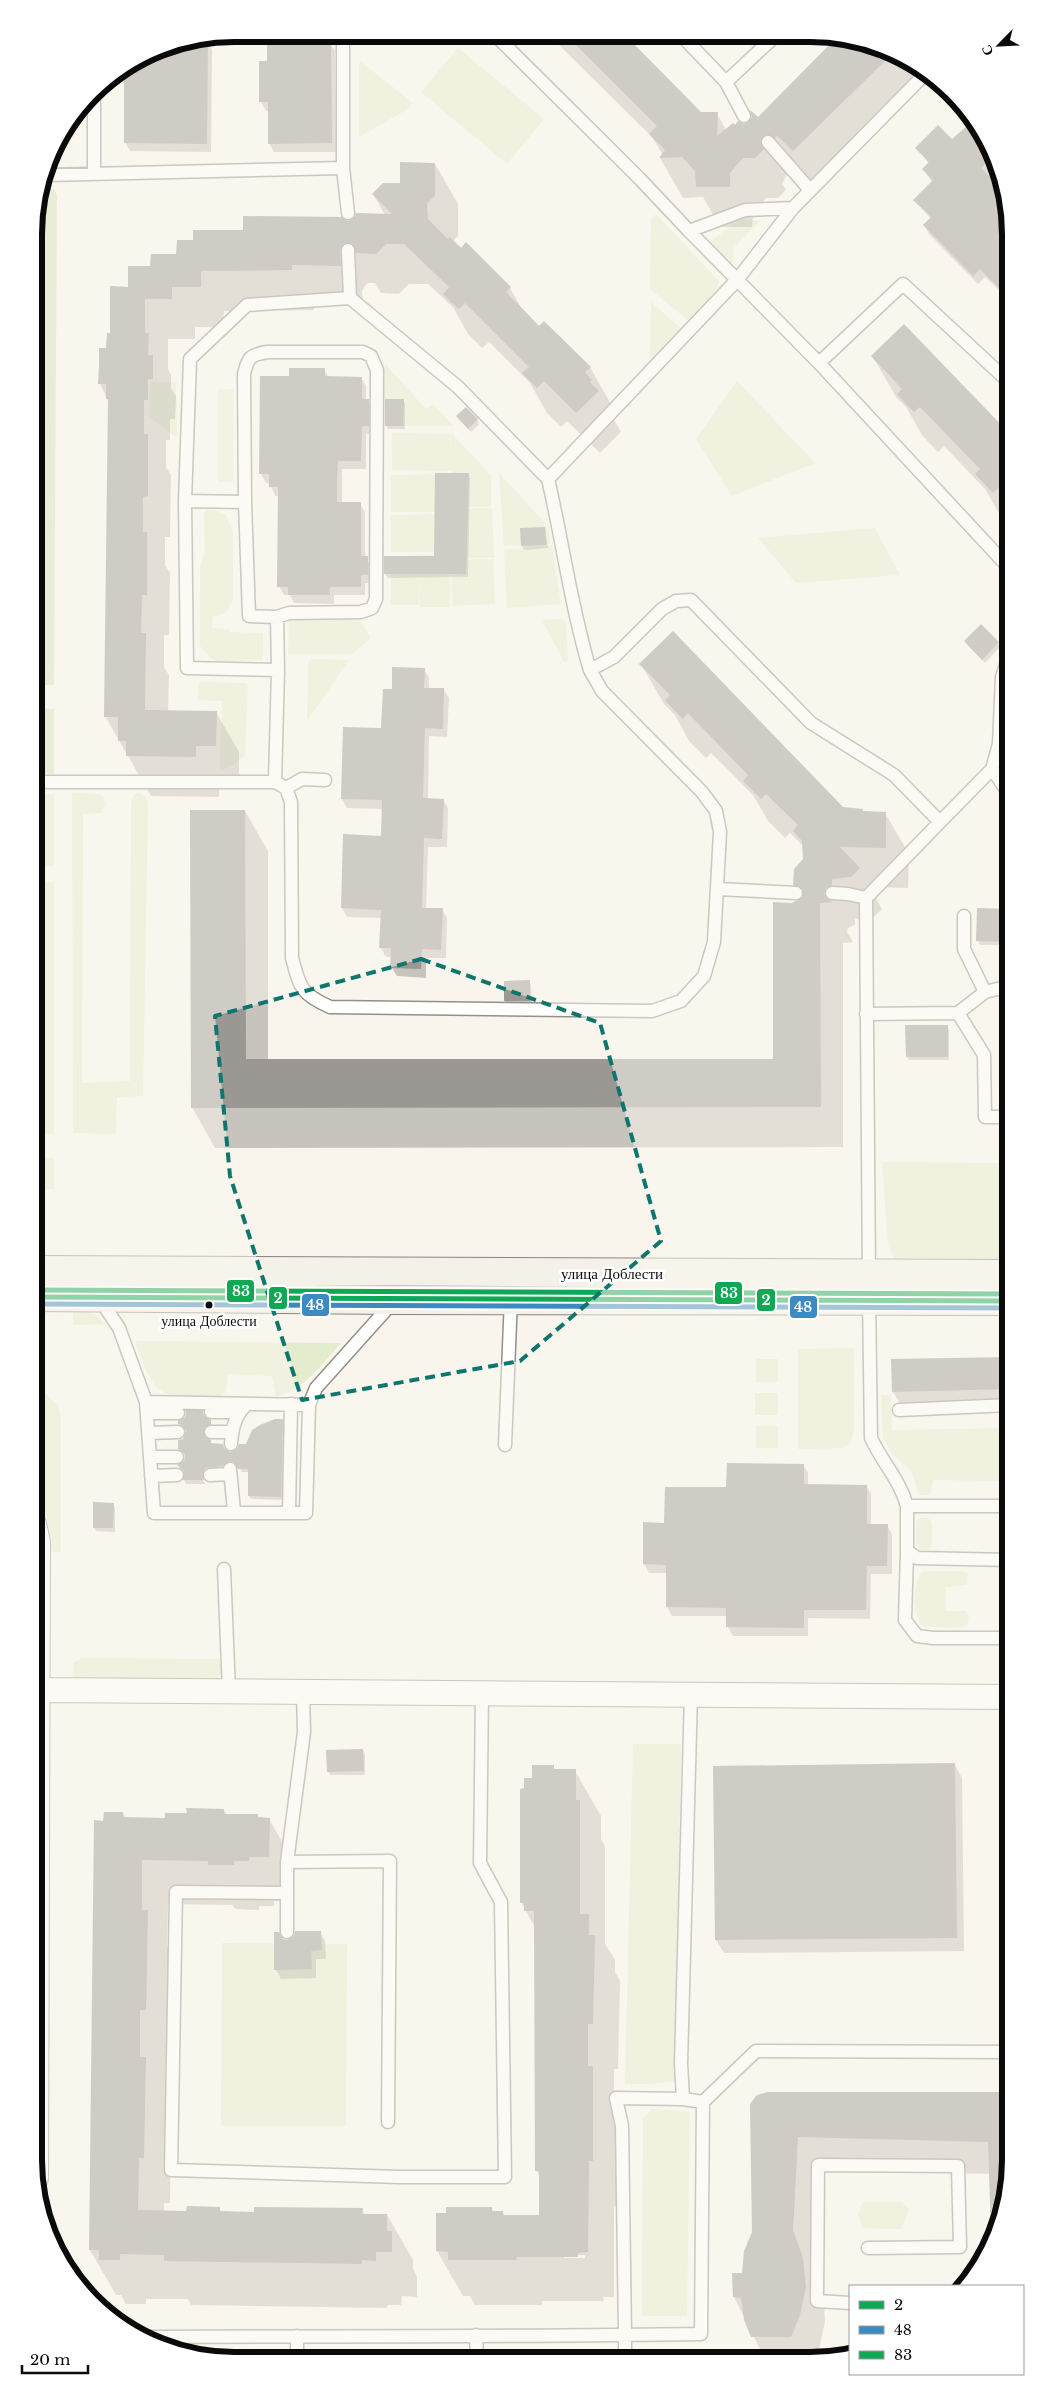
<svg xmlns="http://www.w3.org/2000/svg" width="1044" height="2395" font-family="'Libre Baskerville',serif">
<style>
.green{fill:#e4ecce}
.forest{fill:#d5e3bd}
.pitch{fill:#edf0d8}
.shadow{fill:#0003;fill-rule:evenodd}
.building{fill:#9b9894}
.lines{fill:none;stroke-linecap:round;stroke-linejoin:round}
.lane-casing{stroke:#92908c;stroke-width:15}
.street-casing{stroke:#92908c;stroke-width:26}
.secondary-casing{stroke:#888683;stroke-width:30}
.lane{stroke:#fefefc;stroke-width:12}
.street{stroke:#fefefc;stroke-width:24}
.secondary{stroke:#f3f1e8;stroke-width:28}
.bus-1-casing{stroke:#fff;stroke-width:9}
.bus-2-casing{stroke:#fff;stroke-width:9}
.bus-3-casing{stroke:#fff;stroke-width:9}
.bus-1{stroke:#10a855;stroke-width:5}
.bus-2{stroke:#3d8ac2;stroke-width:5}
.bus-3{stroke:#10a855;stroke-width:5}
.marked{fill:none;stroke:#0f766e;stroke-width:4;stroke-dasharray:10 6;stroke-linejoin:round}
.bus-dot{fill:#0a0a0a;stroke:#fff;stroke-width:2}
.labels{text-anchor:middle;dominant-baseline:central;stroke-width:5;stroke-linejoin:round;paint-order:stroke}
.bus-label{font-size:14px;fill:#0a0a0a;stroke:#fff}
.street-label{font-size:15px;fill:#0a0a0a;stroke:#fff}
.rim{fill:none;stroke:#0a0a0a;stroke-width:6}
.line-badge{stroke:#fff;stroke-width:2}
.badge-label{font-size:14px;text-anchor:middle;font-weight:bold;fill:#fff}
</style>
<rect width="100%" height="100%" fill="#f9f5ed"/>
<path class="green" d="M458,48l86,71 -37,45 -86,-72z
M361,62l52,41 -5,6 -49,28v-74z
M656,214l63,67 -2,9 -28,31 -39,-32 1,-69z
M758,220l1,2 -26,27 1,12 -3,2 -7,-4 -16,-16 29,-22z
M651,302l31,27 -32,32z
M385,364l41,45 7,-5 21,22h-70z
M737,381l78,82 -83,33 -36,-57z
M150,382h26l1,56 -28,-21z
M392,433l58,1 1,16v-17l40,42v32h-40v-36l-59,-1z
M499,473l49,53 2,18 -46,2z
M449,474l1,35 42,-1 2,50h-43l-1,-6h-59v-37l58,-1 1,-2h-59v-37z
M207,510l10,1 9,4 7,16v67l-6,14 -14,5 -1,11 17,1v3l34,1v27l-47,1 -6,-3 -10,-12v-77l5,-21 -1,-35z
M875,528l25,47 -104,8 -38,-45z
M552,545l9,59 -54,4 -3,-58z
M450,555v52h-30l-1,-34v32h-28v-49z
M493,559l2,45 -43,2 -1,-46z
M359,619l12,19 -19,16h-64l1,-34z
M563,619l3,6 2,34 -2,3h-2l-22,-42z
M311,659l38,1 -42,61 1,-56v-4z
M199,682l46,1 3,2 -3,70c-8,8 -14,12 -25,15l2,-69 -24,-1z
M72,793l27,1 4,3 2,8 -4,8 -18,1 -1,269 48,-2 1,-279 3,-7 5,-2 6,3 3,7 -5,293 -26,1 -1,37 -43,-1z
M34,794h20v72h-20z
M54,882v252l-20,1v-252z
M54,1158v31l-20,1v-31z
M882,1162l128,1v98h-114l-8,-16z
M73,1310l22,4 10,10 -32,1z
M135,1341l206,2c-19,21 -36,46 -65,54l-4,-21 -44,-2 -2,17 -6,6c-61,0 -64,4 -85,-56z
M854,1348v80l-3,15 -9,5 -44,1v-100z
M756,1359h22v23h-22z
M34,1382l23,23 4,11v136h-8l-6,-6 -2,-30 -11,-24z
M755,1393h23v22h-23z
M881,1395h10l1,35 118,-2v53l-77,-1 -3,15h-11l-7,-23 -21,-20 -8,-13z
M756,1426h22v22h-22z
M919,1518h9l4,5v22l-5,5h-7l-4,-5v-23z
M931,1571h31l6,3 -1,11 -22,2 1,24h19l4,5 -2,9c-7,4 -40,4 -46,-1 -9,-8 -8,-44 1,-52z
M83,1658l140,1 -1,16 -6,5 -144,-1 2,-17z
M633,1744h48l-6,337 -25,3h-25z
M222,1943l125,1 -1,182h-125z
M653,2109l37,3 -3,204h-45l1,-198z
M863,2202h39l7,8 -8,19 -38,-1 -5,-14z"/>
<path class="forest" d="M43,188l11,1 3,6 -3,490h-20v-464z
M34,708l20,1v65l-20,-1z"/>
<path class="pitch" d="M218,389h16l-1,93h-15z"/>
<path class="shadow" d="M550,36h74l76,77 17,1 9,16 32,-11 81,-82 10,1 50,17 15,10 11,19 -108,106 -23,-16 -8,2 -4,8 4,6 -8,8h-12l-13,16 -1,13h-32l-17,-30 -20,1 -23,-40 3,-3 -11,-18z
M198,41h9l5,9 -1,102 -81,-1 -5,-9 1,-73 32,-20z
M330,43l5,8 1,101h-62l-5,-9v-32h-3l-5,-9 -1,-40h9z
M967,127l22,23 7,16 -9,10 18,18 5,40v83l-9,-13 6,-6 -22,-21 -7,7 -49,-50 -5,-9 7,-6 -16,-19 17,-18 -8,-12 5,-6 -12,-16 35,-7z
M435,164l23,40v32l-5,5 57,47 14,25 15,15 51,39 23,41 -4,3 12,21 -21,21 -33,-32 -6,6 -14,-14 -17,-30 -41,-41 -7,6 -14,-14 -15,-27 -25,-23h-19l-10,10 -18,-1 -6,-10h-8l-5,8 1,15 -49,-1v5l-90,1 -1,16h-28v12h-27v30l3,6v13l5,8 -1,23h-5v21h-4v27l5,8 -1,62h-5v28l5,8 -1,62h-5v32l5,8 -1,37h48l23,40v34h-20v11l-68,-1 -46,-80 4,-313 -9,-19 11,-50 18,-46 23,-21 26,-12 16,-14 50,-9 104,-10 37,-7 -12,-21 28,-10z
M904,326l106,110v89l-10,-10 -15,-26 -41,-43 -6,6 -16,-17 -16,-28 -10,-10 -23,-40z
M324,369l5,9h32l5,8v14l7,9v25h-7v35h-24v35h18l5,8v46l7,8v17h-7v12h-31v9l-40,-1 -4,-8h-6l-5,-9v-90h-4l-5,-13h-4l-5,-9 30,-97z
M403,400l2,4v25h-17l-2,-4z
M457,417l20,3 2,4 -8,8z
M468,474l2,4 -2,99 -80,1 -3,-4 1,-16 49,-1z
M545,528l3,20 -24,2 -2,-4z
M965,642l33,1 2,4 -15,16z
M641,664l202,144 21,5h21l24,41 -1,34 -38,-1 12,22 -8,8 -19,2v6l-7,3 -1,4 6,10 -10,1v204l-628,1 -23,-41 53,-296 23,40v209h506l19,-156 10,-5 -8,-15 10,-24 -2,-14 -13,-13 -5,5 -17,-17 -15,-26 -42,-42 -5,5 -17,-17 -14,-26 -11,-11z
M424,669l5,9v11l15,1 5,8 -2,39 -18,-1 -1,63 15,1 5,8 -1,39h-19l-2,62 16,1 5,8 -1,40h-20v20l-29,-2 -5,-8v-11h-6l-5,-9 1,-30 -35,-1 -5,-9 2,-72 38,1 1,-28 -36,-1 -5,-9 41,-69 10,-40z
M1010,910v35h-30l-2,-4z
M529,981l2,4 1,20h-24l-3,-4z
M947,1026l2,4v30h-40l-2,-4z
M1010,1358v44l-109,3 -8,-13v-31z
M202,1412l10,13v3l-7,5 1,6 6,6 18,8 17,-8 35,-24 2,3 -1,76 -32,-1 -2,-3 1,-24h-8l-3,-5 -7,-3 -7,6 -18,2 -4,8 2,4h-19l-2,-4 1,-7 -6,-7 6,-4 1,-6 -7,-7 8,-18 -8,-7z
M803,1465l5,8v12l58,1 5,8v31h16l5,9v40h-21l-1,45 -62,-1v18h-75l-5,-9v-11h-56l-5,-9v-34h-18l-5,-9v-40h22l62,-35z
M113,1504l2,4v24l-19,-1 -2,-4z
M363,1750l2,4v21h-35l-2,-4z
M955,1765l7,13 2,173 -240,2 -8,-13z
M553,1766l3,5h19l26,45v23l4,7v98l10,16v12l5,9 -2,88h-4v36l4,7v94h-4v91h-11l1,4h-62v4h-67l-5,-9h-7l-26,-45 54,-43 3,4h9l2,4h35v-39l-4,-7v-241l-15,-27 4,-112 8,-11zM564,2255h21v3h-21z
M224,1810l3,5h30l2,4h10l26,45 -1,38 -20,-1v5h-15v4l-24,-1 -3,-4 -64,-1 -1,42 6,10 -2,99h-5l-1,39 6,10 -1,99h-6v9h24l31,-4 3,5h33l107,-3 3,5h22l26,45v9l4,8v20l-15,-1 -1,9h-13l-1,3 -196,-3 -3,-6h-42v5h-20l-5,-9h-5l-26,-45 15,-428 18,-9 3,6h40z
M320,1932l5,9 1,18h-10v19l-35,1 -5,-9 -1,-37 7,7 6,1z
M1010,2093l-10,132 -4,6 -4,-8 -2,-49 -173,-4 8,152 -6,27 -5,12h-48l-32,-64 9,-23 10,-42 -2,-128z"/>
<path class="building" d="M567,36h59l75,76h17l-1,24 16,-13 2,2 3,-4 5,3 5,-1 4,-6 -2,-7 8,7 79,-80 12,1 44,15 -100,98 -16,-15 -2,2 -9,-4 -6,6 4,9 -9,9h-12l-13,15v14h-34l-1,-16 -13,-14 -23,1 6,-8 -16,-16 8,-8z
M208,39l-1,105 -83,-1v-73l34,-21z
M331,41l1,102 -64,1v-42h-9v-41h8v-19z
M938,125l14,14 15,-13 20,21 5,10 -11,11 24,24 5,42v65l-30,-30 -7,7 -50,-51 8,-8 -18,-17 20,-20 -11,-11 7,-7 -14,-14z
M400,162l35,1v33l-8,7 1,16 20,20 2,-2 11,11 5,-6 45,45 -5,5 15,15 18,19 5,-5 47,46 -6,5 7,8 -2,2 9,9 -23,22 -32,-32 -7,7 -15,-15 7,-6 -64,-64 -6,6 -8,-7 -8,-8 6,-7 -45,-43h-18l-10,10 -20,-1 -4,-10h-8l-4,7 1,16 -49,-1v5l-91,1v16h-29v12h-27v34h4l-1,22h5v24h-5v21h-4v34h4v62l-5,1v35h4v63h-5l-1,38h5l-1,77 72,1 -1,35h-20v11l-70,-1v-15h-8v-24h-14l4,-318h-2v-15h-8l1,-18v-18h7l1,-15h3v-47l18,1v-21h22l1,-12h25l1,-14h16v-10h50v-14l98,1 7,4 5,-2 3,-6 36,1 -20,-20 11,-11h17z
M904,324l106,110v66l-12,-12 -5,5 -18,-19 5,-5 -60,-62 -6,5 -9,-9 -8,-9 5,-5 -31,-33z
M289,368h36v8l37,1v22h7v27h-7l-1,35h-23l-1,21v20h24v54h7v19h-7v12h-31v8h-42v-8h-11l1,-100h-9v-13h-10l1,-98h29z
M385,399h19l-1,27h-18z
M466,407l12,12 -10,10 -12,-13z
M435,473h34l-3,101h-82v-18h50z
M545,527l1,18 -25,1 -1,-18z
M981,624l18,18 -17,18 -18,-19z
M673,631l170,176 20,2v2l23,1v36l-46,-1 20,21 -9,9 -19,2v6l-6,3 -2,5 1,4 7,5 -12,1 1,204 -630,1 -1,-298h55l1,249h527v-157l19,1 11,-6v-8l-10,-4 1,-16 9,-10 -1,-18 -9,-10 5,-6 -32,-31 -5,5 -18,-18 5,-6 -60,-62 -5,6 -10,-10 -8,-9 5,-5 -31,-31z
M392,667l33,1 -1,20h20l-1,41 -18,-1 -2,70 21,1 -2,40 -18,-1 -2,70h21l-2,42 -19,-1 -1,20 -31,-1 1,-20h-12l2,-38 -40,-2 2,-74 38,2 1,-36 -41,-1 2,-72 38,1 2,-39h9z
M977,908l33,1v33l-34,-1z
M530,980v21h-26v-20z
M905,1025h43v32h-42z
M1010,1357v32l-118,3 -1,-33z
M186,1411h17l1,5 7,4v4l-7,4v8l7,4v3l12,1 1,4 6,4 7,-3 2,-5h7l6,-14 8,-5 15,-6h8l-2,78 -33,-1v-27h-10l-2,-5 -6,-3 -8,5 -17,2 -3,7 2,5h-21l1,-9 -7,-6 7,-4 1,-4 -1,-4 -6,-4v-9l5,-1 3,-8 -4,-6 -4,-1v-3l7,-4z
M727,1463l77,1v20l63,1v39h21l-1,42h-20l-1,44h-62v18l-78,-1v-19l-60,-1v-42l-23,-1v-42l21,1 1,-36h61z
M93,1502l21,1 -1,25h-20z
M363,1749l1,22 -37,1 -1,-22z
M955,1763l2,175 -242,2 -2,-174z
M532,1765h22v4h22v31h4v114h9v21h6l-2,89h-5v42h5v95h-4l-1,91 -10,1v4h-61l-1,3h-68v-8l-12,-1v-38h10v-6h46v4h11v4h36v-44h-4l-1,-260h-10v-8h-4v-114l4,-1v-10h8z
M186,1808l38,1v5h34v3l12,1 -1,39h-20v4h-15v4h-26v-4l-66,-1v50h6l-2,100h-6v47h6l-2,101h-5l-1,52 48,1 1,-5 33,1v4l34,1v-5l109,1 -1,6h25v17h5v21h-16v9l-14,-1v4l-198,-3v-6l-44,-1v6h-21v-10h-10l5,-430 9,1 1,-9h19v5l42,1v-5h22z
M295,1931h26l1,19 -11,1 1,18 -38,1v-38h5l4,7 4,1 7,-4z
M768,2092h242v82l-10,51 -5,8h-4l-3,-91 -190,-5 -5,93 10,28 3,29 -6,28 -9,22h-40l-7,-17 -3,-22 -8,-1 -1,-24h10l2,-22 8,-19 -2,-128 7,-9z"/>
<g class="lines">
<defs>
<path id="lane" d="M343,34v134l5,45
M495,35l144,143 50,53 56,-21 48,-2 133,-135
M683,37l43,45 18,34
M726,82l48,-45
M94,94v80
M768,142l42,48
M47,175l296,-7
M689,231l130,132 191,206
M348,250l2,48
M819,363l84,-79 107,99
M548,479c15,64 23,128 42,191
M185,501l60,1 4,114 28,1 1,53
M245,502l-1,-128c4,-17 6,-19 23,-22h96l8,4 6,14 -1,229 -4,9 -11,4 -72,1 -12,4
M992,769l18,26
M34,782h241l11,6 5,14 1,156c8,30 9,36 38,49l322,4 29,-10 23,-25 10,-34 6,-110 -4,-21 -14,-19 -100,-101 -12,-21 24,-13 48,-48 14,-8 15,-1 120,123 83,52 46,47 -74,76 3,378
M275,782l3,-112 -91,-2 -2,-167 5,-142 57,-54 103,-7 108,89 90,92 189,-199 56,-72
M286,788l16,-9 23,1
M940,822l52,-53 7,-25 3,-67 8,-24
M718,889l78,4
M832,893l16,1 18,4
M964,916v33l21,43
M958,1013l26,42 1,62h25
M866,1014l92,-1 27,-21 25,-6
M99,1298l20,30 27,74 8,111h152l3,-108
M869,1298l2,140c11,24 29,42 36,68h103
M146,1402l163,3 7,-17 78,-87
M899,1410l111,-5
M211,1412h23
M147,1413h31
M211,1432h20
M149,1433l29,-1
M231,1444c1,-16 4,-29 16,-40
M505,1445l6,-147
M151,1457h26
M230,1469l4,42
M210,1475l20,-1
M151,1476l26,-1
M907,1506v45l10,7 93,2
M289,1512l2,-108
M907,1551l-2,69 12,16 16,2h77
M224,1569l5,122
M303,1692l1,40 -17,130v31l-111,-1 -5,278 229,7h105l-4,-275 -21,-39 2,-170
M287,1862l103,-1 -2,261
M287,1893v39
M683,2099l-2,-36 10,-369
M703,2102l53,-51 254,1
M850,2303l-33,-2 1,-136 140,1 2,81 -92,1
M476,2335l1,24
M297,2336v22
M140,2337c187,-1 374,0 561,-3l2,-232 -20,-3 -67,-1 6,28 3,208v26"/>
<path id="street" d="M34,1524l4,18 -2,636
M38,1690l972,7"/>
<path id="secondary" d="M34,1270l976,4
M34,1297l360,3 616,1"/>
</defs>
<use href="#lane" class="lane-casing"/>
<use href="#street" class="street-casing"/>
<use href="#secondary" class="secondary-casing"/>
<use href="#lane" class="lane"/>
<use href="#street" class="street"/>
<use href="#secondary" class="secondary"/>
<defs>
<path id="bus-1" d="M34,1297l976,4"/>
<path id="bus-2" d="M34,1304l976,4"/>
<path id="bus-3" d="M34,1290l976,4"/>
</defs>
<use href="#bus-1" class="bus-1-casing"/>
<use href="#bus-2" class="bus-2-casing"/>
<use href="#bus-3" class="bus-3-casing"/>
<use href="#bus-1" class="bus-1"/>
<use href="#bus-2" class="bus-2"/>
<use href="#bus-3" class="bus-3"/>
</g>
<path d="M0 0H1044V2395H0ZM421,959l179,64 61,218 -141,120 -218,39 -72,-224 -15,-160z" fill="#f9f5ed" fill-opacity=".55" fill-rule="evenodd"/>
<path class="marked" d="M421,959l179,64 61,218 -141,120 -218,39 -72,-224 -15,-160z"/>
<circle class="bus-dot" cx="209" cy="1305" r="4.5"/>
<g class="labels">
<g class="bus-label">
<text x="209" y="1321">улица Доблести</text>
</g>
<g class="street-label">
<text x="612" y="1273">улица Доблести</text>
</g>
</g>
<path d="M0 0H1044V2395H0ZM234 42H810A192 192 0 0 1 1002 234V2160A192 192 0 0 1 810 2352H234A192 192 0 0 1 42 2160V234A192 192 0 0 1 234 42Z" fill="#fff" fill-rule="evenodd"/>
<path class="rim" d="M234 42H810A192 192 0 0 1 1002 234V2160A192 192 0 0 1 810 2352H234A192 192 0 0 1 42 2160V234A192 192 0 0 1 234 42Z"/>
<g class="line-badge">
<rect x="226" y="1279" width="29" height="24" rx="5" fill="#10a855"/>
<rect x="714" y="1281" width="29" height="24" rx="5" fill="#10a855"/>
<rect x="268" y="1286" width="20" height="24" rx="5" fill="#10a855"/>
<rect x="756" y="1288" width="20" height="24" rx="5" fill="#10a855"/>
<rect x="301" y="1293" width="29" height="24" rx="5" fill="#3d8ac2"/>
<rect x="789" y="1295" width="29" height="24" rx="5" fill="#3d8ac2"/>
</g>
<g class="badge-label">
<text x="241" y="1296">83</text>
<text x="729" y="1298">83</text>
<text x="278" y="1303">2</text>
<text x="766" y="1305">2</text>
<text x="315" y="1310">48</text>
<text x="803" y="1312">48</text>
</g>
<rect x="849" y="2285" width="175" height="90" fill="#ffffff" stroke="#9d9d9d"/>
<rect x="859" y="2301" width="25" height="8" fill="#10a855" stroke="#9d9d9d"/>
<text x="894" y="2310" font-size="15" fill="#0a0a0a">2</text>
<rect x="859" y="2326" width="25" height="8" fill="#3d8ac2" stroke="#9d9d9d"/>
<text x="894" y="2335" font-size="15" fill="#0a0a0a">48</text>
<rect x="859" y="2351" width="25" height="8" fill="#10a855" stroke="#9d9d9d"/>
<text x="894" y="2360" font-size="15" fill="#0a0a0a">83</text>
<g transform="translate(999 45) rotate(246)" stroke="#ffffff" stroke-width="4" paint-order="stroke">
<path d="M0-4L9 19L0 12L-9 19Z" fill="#0a0a0a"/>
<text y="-8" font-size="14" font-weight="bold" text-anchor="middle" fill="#0a0a0a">С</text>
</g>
<path d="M22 2365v8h66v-8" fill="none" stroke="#0a0a0a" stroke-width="2.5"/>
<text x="30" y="2365" font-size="15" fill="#0a0a0a" stroke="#ffffff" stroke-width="4" paint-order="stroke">20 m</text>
</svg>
